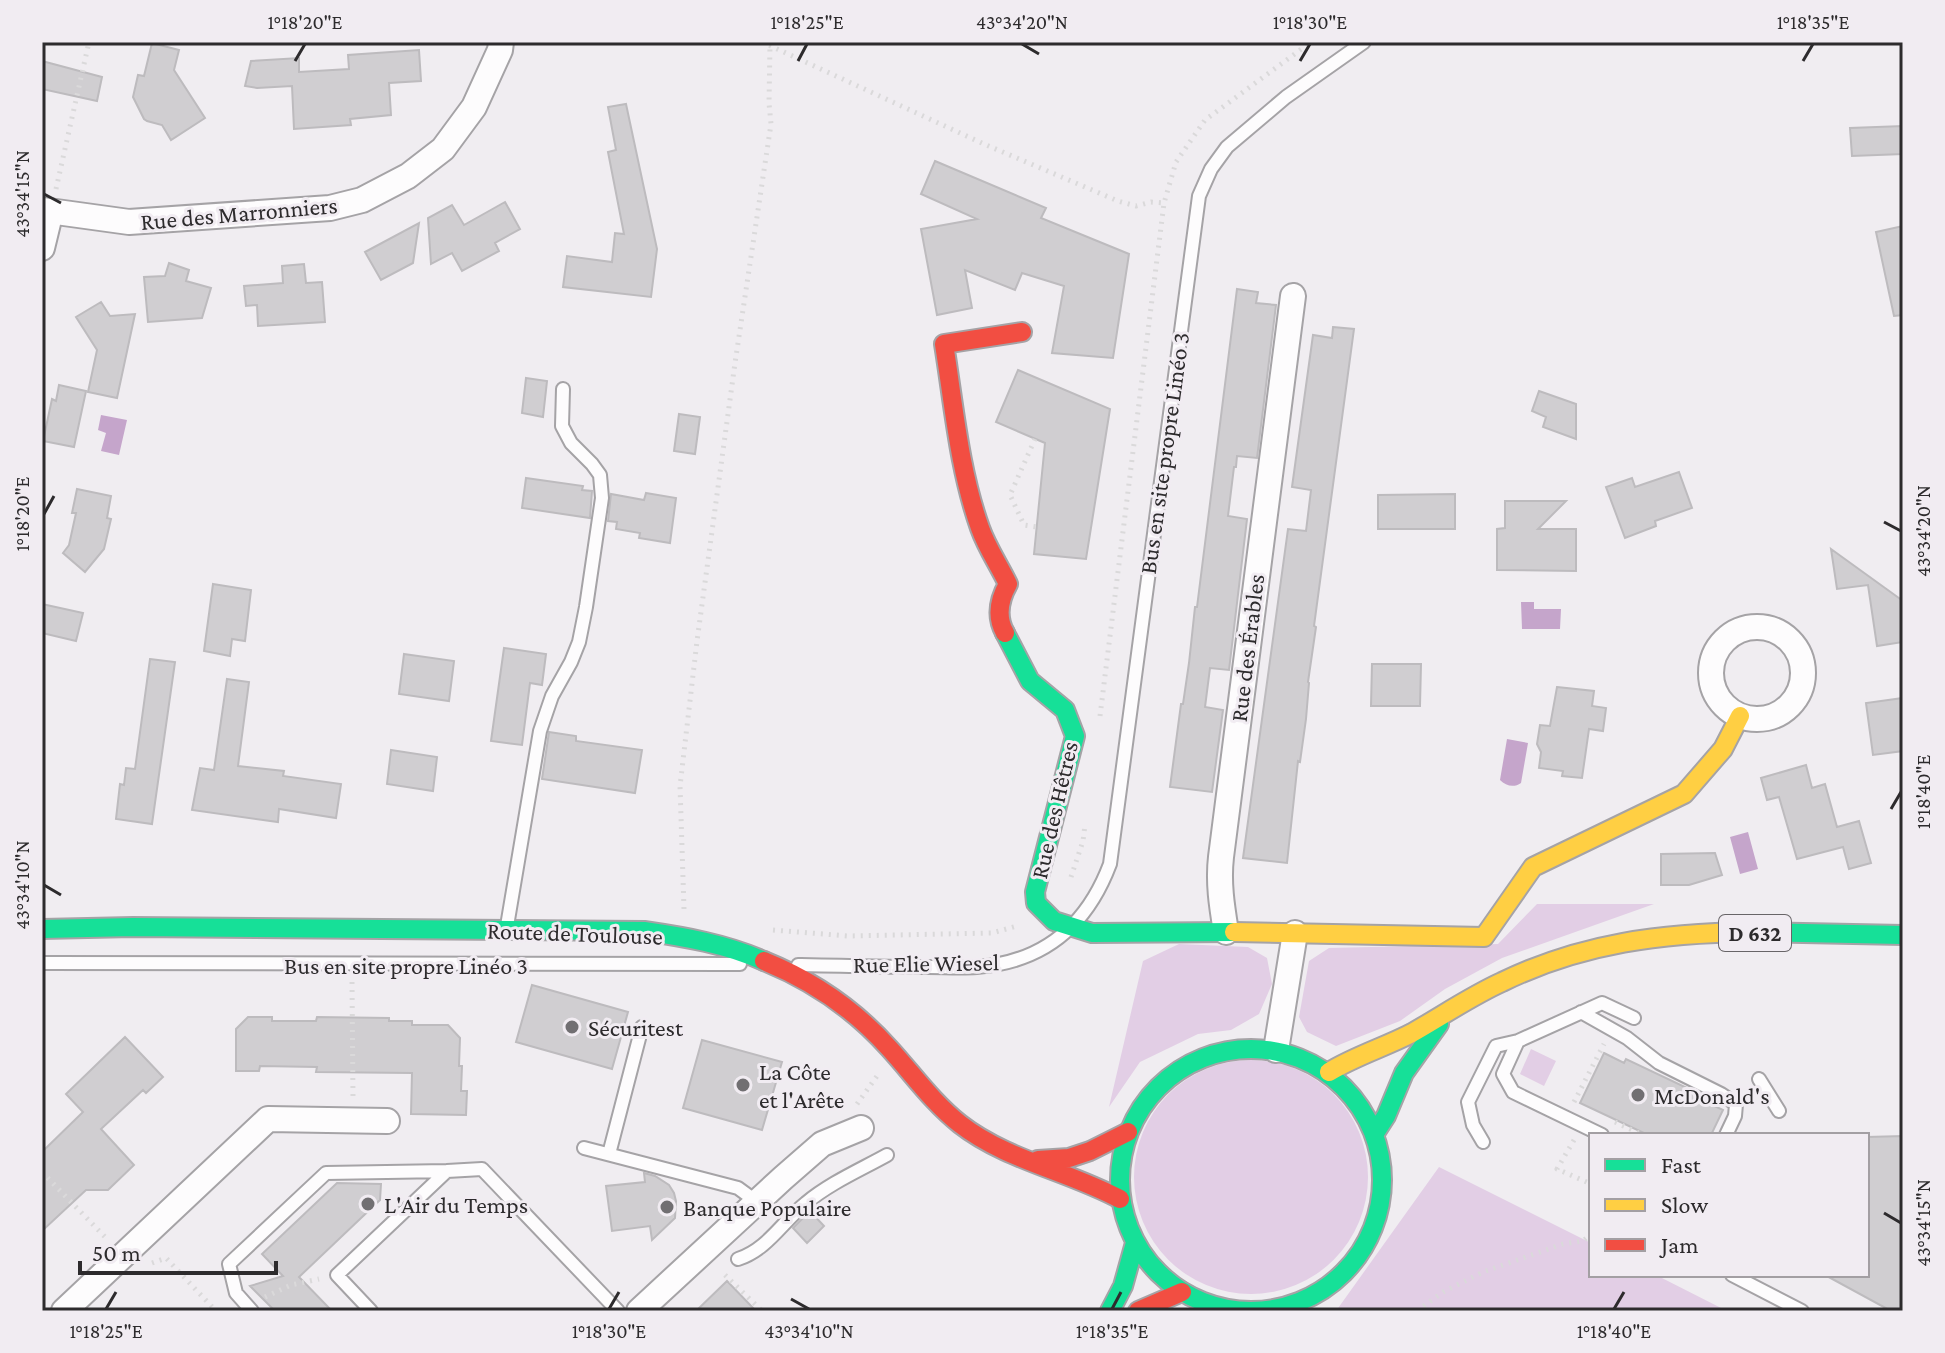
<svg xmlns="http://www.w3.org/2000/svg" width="1945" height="1353" font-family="'Crimson Pro',serif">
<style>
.green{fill:#e2cee5}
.water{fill:#c5a5cb}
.building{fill:#d0ced1;stroke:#bdbbbe;stroke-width:2}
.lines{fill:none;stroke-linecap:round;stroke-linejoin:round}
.lane-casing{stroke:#a5a3a6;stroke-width:16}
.street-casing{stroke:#a5a3a6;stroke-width:28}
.fast-casing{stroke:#a5a3a6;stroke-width:22}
.slow-casing{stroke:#a5a3a6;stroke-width:22}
.jam-casing{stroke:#a5a3a6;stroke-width:22}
.path{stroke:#dad9da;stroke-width:5;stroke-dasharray:2 6;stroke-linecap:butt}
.lane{stroke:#fdfcfd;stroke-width:12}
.street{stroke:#fdfcfd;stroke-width:24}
.fast{stroke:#16e098;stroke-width:18}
.slow{stroke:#ffcf43;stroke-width:18}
.jam{stroke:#f24e42;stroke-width:18}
.ticks{fill:none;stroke:#2d2b2d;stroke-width:3}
.poi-dot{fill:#716f72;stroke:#f1ecf2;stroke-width:3}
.labels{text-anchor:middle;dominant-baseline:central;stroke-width:6;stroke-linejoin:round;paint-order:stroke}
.shield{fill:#f1ecf2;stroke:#686568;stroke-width:2}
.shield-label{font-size:22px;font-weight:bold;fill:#2d2b2d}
.street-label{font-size:24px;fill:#2d2b2d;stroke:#f1ecf2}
.poi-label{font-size:24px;fill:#2d2b2d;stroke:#f1ecf2;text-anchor:start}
.neatline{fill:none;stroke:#2d2b2d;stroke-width:3}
.ticks-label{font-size:20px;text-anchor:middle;fill:#2d2b2d}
</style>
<rect width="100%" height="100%" fill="#f0edf1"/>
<path class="green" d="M1537,904h117l-152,54 -57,31 -45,32 -64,25 -29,-14 -8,-15 10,-56 20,-13 169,-4z
M1179,944l69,3 19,11 5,26 -13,30 -28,16 -33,4 -58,28 -31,45 34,-146z
M1531,1049l25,12 -12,25 -24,-12z
M1134 1177a117 117 0 1 1 234 0a117 117 0 1 1-234 0Z
M1439,1167l152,76v32h65l71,36h-391z"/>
<path class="water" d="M101,415l26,5 -8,35 -18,-4 5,-18 -8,-3z
M1521,602h13v7h27l-1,20h-38z
M1507,739l21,4 -7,40c-7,5 -15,3 -21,-3z
M1748,832l10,37 -18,5 -10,-37z"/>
<path class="building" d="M152,43l27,7 -5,20 31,48 -34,22 -9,-15 -15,-4 -3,-2 -11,-22 5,-22 6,1z
M419,50l2,31 -32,2 2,32 -41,4 1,6 -57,4 -2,-43 -35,2 -12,-2 6,-25 48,-3v14l50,-3 -1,-14z
M42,61l60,16 -5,24 -55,-12z
M626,104l31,145 -6,48 -88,-10 4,-31 45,6 3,-29 9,1 -16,-82 8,-2 -8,-43z
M1903,126v28l-51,2 -2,-28z
M935,161l111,47 -5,10 88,36 -16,104 -61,-5 12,-67 -42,-13 -7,17 -50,-20 7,38 -35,7 -16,-86 56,-10 -56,-25z
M505,202l15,27 -25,14 4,8 -37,20 -10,-18 -21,11 -3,-46 24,-13 12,20z
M419,223l-6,40 -32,17 -16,-28z
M1903,226v89l-9,1 -18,-84z
M169,263l20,7 -3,11 25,7 -9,30 -54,4 -4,-45 21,-1z
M304,264l2,19 16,-1 3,40 -67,4 -1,-21 -11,1 -2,-20 39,-3 -1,-17z
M1237,289l21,3 -2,11 20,2 -19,153 -20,-2 -1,11h-2l-6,49 19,3 -18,151 -19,-2 -5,39 18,3 -11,82 -42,-5 11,-83h2l6,-41 6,-56h2z
M101,302l9,14 25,-2 -18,84 -29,-6 9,-42 -21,-33z
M1333,327l21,2 -40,297 2,1 -8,55 1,1 -3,36 -6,43 -2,-1 -11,102 -44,-5 45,-329 18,2 5,-41 -19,-3 21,-152 19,3z
M1018,370l92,39 -24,150 -52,-5 11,-111 -49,-21z
M526,378l21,3 -4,36 -21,-4z
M59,385l27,6 -12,56 -31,-6 9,-42 4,2z
M1539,391l37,13v35l-33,-12 3,-10 -14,-6z
M679,414l21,3 -5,37 -21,-3z
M1679,472l13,36 -37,13 1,5 -31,12 -19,-51 26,-9 3,9z
M526,478l57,8 -1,4 10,1 -2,27 -68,-10z
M77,489l34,7 -4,22 4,1 -7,30 -19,23 -22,-19 6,-8 7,-32h-4z
M646,493l30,5 -6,45 -31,-5 1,-5 -24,-4 1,-7 -9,-1 3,-27 33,6z
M1455,494v35h-77v-34z
M1505,501h61l-28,28h38v42l-79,-1v-41l8,-1z
M1831,549l72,52v41l-26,4 -9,-61 -31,4z
M213,584l38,6 -6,51 -13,-2 -2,17 -26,-5z
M42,604l41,9 -7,28 -34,-8z
M504,648l42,6 -4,31 -12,-2 -8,62 -31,-4z
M404,654l50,7 -5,40 -50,-7z
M150,659l25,3 -23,162 -36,-5 4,-35 4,1 2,-17 9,1z
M1372,664h49l-1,42h-49z
M227,679l22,3 -11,84 46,5 -1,5 58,8 -5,34 -57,-9 -1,13 -86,-12 8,-42 14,2z
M1557,687l37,4 -2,15 14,2 -3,23 -14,-2 -7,49 -20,-2 1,-5 -24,-3 2,-16 -4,-8 3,-19 10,1z
M1903,698v53l-30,4 -7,-52z
M549,732l27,4v5l66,9 -7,43 -93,-14z
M391,750l46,7 -4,34 -46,-7z
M1806,765l6,23 13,-4 12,43 22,-6 12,42 -22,6 -6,-22 -46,12 -18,-62 -12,3 -6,-22z
M1715,853l7,22 -33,10h-28v-31z
M532,985l96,27 -16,57 -96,-27z
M248,1017h24v4h44l1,-4 72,1v3h23v4h36l12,13 -1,28h3l-1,25h6l-1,24 -55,-1 1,-41 -96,-1 1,-5 -57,-1 -1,5h-23v-42z
M125,1037l38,40 -17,16 -3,-3 -42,39 33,36 -26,25h-22l-44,41v-79l41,-40 -17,-18z
M702,1040l80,22 -20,68 -79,-22z
M1604,1053l20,10 2,-4 80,38 -2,4 19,9 -12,25h-63l-68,-32z
M1903,1136v175h-12l-66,-36h42v-138z
M644,1173l11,3 14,9 5,8 2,8 -1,17 -23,22 -2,-14 -38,5 -6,-45 39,-4z
M337,1183l44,1 -1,16 -81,77 33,34h-57l-25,-25 33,-10 -21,-22z
M810,1211l14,15 -17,17 -14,-15z
M727,1281l29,30h-60z"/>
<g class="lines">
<defs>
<path id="lane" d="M507,926l33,-195 12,-35 19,-34 8,-20 7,-35 16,-109 -2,-23 -8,-11 -21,-21 -9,-17 1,-37
M42,963l698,1
M798,965c44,1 87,2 130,2 16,0 33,1 49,0 67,-5 110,-42 133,-103l89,-668 12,-27 16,-22 59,-50 78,-55
M1581,1012l46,26 32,25 62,31 15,10 -1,12 -9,19
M1518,1041l-15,33 10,18 89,43
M1759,1079l20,32
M1483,1142l-10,-17 -5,-23 28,-56 22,-5 84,-38 32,15
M584,1148l154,40 19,14
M609,1154l33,-127
M738,1259c30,-10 44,-37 68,-56 24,-20 54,-33 81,-48
M1732,1275l70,36
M252,1311l-16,-18 -7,-29 97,-91 121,-2
M371,1311l-34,-36 110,-104 35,-2 136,142"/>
<path id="street" d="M42,210l87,12 201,-14 32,-8 46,-24 35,-27 31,-42 26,-57 1,-8
M42,248l9,-37
M1711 673a46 46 0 1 1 92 0a46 46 0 1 1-92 0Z
M1226,932c-4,-25 -8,-49 -5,-75l72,-561
M1276,1050l19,-117
M64,1311l204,-192 119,2
M639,1311l144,-133 39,-34 39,-16"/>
<path id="fast" d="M1005,633l25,48 35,29 10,26 -40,156 1,11 18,18 38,12 142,-1
M42,929l91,-2 511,4c41,6 82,13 120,30
M1751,932l152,3
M1120 1180a131 131 0 1 1 262 0a131 131 0 1 1-262 0Z
M1375,1133l11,-17 18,-43 35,-49
M1110,1311l13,-25 12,-43"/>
<path id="slow" d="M1234,932l250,5 49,-70 151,-73 39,-45 17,-33
M1329,1072c26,-16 56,-25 83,-39 30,-17 59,-37 90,-51 80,-39 161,-49 249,-50"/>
<path id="jam" d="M1005,633c-9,-16 -6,-33 3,-49 -9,-19 -21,-36 -28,-56 -21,-59 -26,-122 -36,-184l78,-12
M764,961c47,19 91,49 125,87 23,25 43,54 71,76 46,36 108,47 160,75
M1038,1160l31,-2 21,-7 38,-19
M1138,1311l44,-19"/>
</defs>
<use href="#lane" class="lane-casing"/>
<use href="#street" class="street-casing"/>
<use href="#fast" class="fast-casing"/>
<use href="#slow" class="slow-casing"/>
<use href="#jam" class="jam-casing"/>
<path class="path" d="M762,42l222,102 134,57 18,5 15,-4 13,1
M56,189l33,-147
M1035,439l-25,56 14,30 13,2
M1100,716l64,-513 12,-41 29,-42 106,-78
M1071,877l12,-36 2,-16
M684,909l-4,-123 17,-145 38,-278 36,-239 -2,-21 1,-58
M773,930l75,6 144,-3 25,-7
M352,982l1,115
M1574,1102l30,-58
M857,1104l20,-28
M1615,1122l28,13
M1574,1140l-17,29 34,15
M42,1172l65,67
M152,1263l14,-5 50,53
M725,1275l37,36
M265,1297l26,-12 28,-6
M1417,1311l26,-19 40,-20 80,-28 20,-3 8,-7"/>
<use href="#lane" class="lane"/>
<use href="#street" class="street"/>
<use href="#fast" class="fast"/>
<use href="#slow" class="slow"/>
<use href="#jam" class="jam"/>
</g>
<path class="ticks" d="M1022,44l17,10M295,61l10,-17M798,61l9,-17M1300,61l10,-17M1803,61l10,-17M44,194l17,9M44,514l10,-18M1884,522l17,9M1891,809l10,-17M44,885l17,10M1884,1213l17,10M791,1299l18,10M106,1309l10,-17M609,1309l10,-17M1112,1309l9,-17M1614,1309l10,-17"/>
<g class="poi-dot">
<circle cx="572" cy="1027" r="8"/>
<circle cx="743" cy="1085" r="8"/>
<circle cx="1638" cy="1095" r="8"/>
<circle cx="368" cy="1204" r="8"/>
<circle cx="667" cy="1207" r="8"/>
</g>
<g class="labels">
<rect class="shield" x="1719" y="915" width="72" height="36" rx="6"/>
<g class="shield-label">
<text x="1755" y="933">D 632</text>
</g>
<g class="street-label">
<text transform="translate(239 213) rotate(-5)">Rue des Marronniers</text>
<text transform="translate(1164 453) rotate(-82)">Bus en site propre Linéo 3</text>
<text transform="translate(1247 648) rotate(-83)">Rue des Érables</text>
<text transform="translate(1054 810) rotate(-77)">Rue des Hêtres</text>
<text transform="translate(575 933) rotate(2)">Route de Toulouse</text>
<text transform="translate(926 963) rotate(-1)">Rue Elie Wiesel</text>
<text x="406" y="965">Bus en site propre Linéo 3</text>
</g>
<g class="poi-label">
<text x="588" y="1027">Sécuritest</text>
<text x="759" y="1071">La Côte<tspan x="759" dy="28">et l'Arête</tspan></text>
<text x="1654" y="1095">McDonald's</text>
<text x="384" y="1204">L'Air du Temps</text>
<text x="683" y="1207">Banque Populaire</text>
</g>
</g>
<rect width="1945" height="1353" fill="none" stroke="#f1ecf2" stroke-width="88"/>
<rect x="1589" y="1133" width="280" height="144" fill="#f1ecf2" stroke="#a39fa3" stroke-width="2"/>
<rect x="1605" y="1159" width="40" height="12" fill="#16e098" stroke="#a39fa3" stroke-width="2"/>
<text x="1661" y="1173" font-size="24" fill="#2d2b2d">Fast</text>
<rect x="1605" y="1199" width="40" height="12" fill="#ffcf43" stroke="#a39fa3" stroke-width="2"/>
<text x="1661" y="1213" font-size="24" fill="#2d2b2d">Slow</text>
<rect x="1605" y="1239" width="40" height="12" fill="#f24e42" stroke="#a39fa3" stroke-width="2"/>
<text x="1661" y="1253" font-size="24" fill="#2d2b2d">Jam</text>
<path d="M80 1261v12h196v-12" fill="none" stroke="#2d2b2d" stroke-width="4"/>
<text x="92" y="1261" font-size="24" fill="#2d2b2d" stroke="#f1ecf2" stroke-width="6" paint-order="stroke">50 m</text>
<rect x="44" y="44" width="1857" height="1265" class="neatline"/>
<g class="ticks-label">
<text x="305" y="29">1°18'20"E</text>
<text x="807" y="29">1°18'25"E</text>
<text x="1022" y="29">43°34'20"N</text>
<text x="1310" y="29">1°18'30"E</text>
<text x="1813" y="29">1°18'35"E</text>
<text transform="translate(22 194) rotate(-90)" y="7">43°34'15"N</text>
<text transform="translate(22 514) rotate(-90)" y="7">1°18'20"E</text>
<text transform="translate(1923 531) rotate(-90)" y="7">43°34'20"N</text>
<text transform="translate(1923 792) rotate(-90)" y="7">1°18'40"E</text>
<text transform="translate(22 885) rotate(-90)" y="7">43°34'10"N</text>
<text transform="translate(1923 1223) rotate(-90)" y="7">43°34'15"N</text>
<text x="106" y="1338">1°18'25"E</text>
<text x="609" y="1338">1°18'30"E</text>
<text x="809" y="1338">43°34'10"N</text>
<text x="1112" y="1338">1°18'35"E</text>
<text x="1614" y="1338">1°18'40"E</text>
</g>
</svg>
